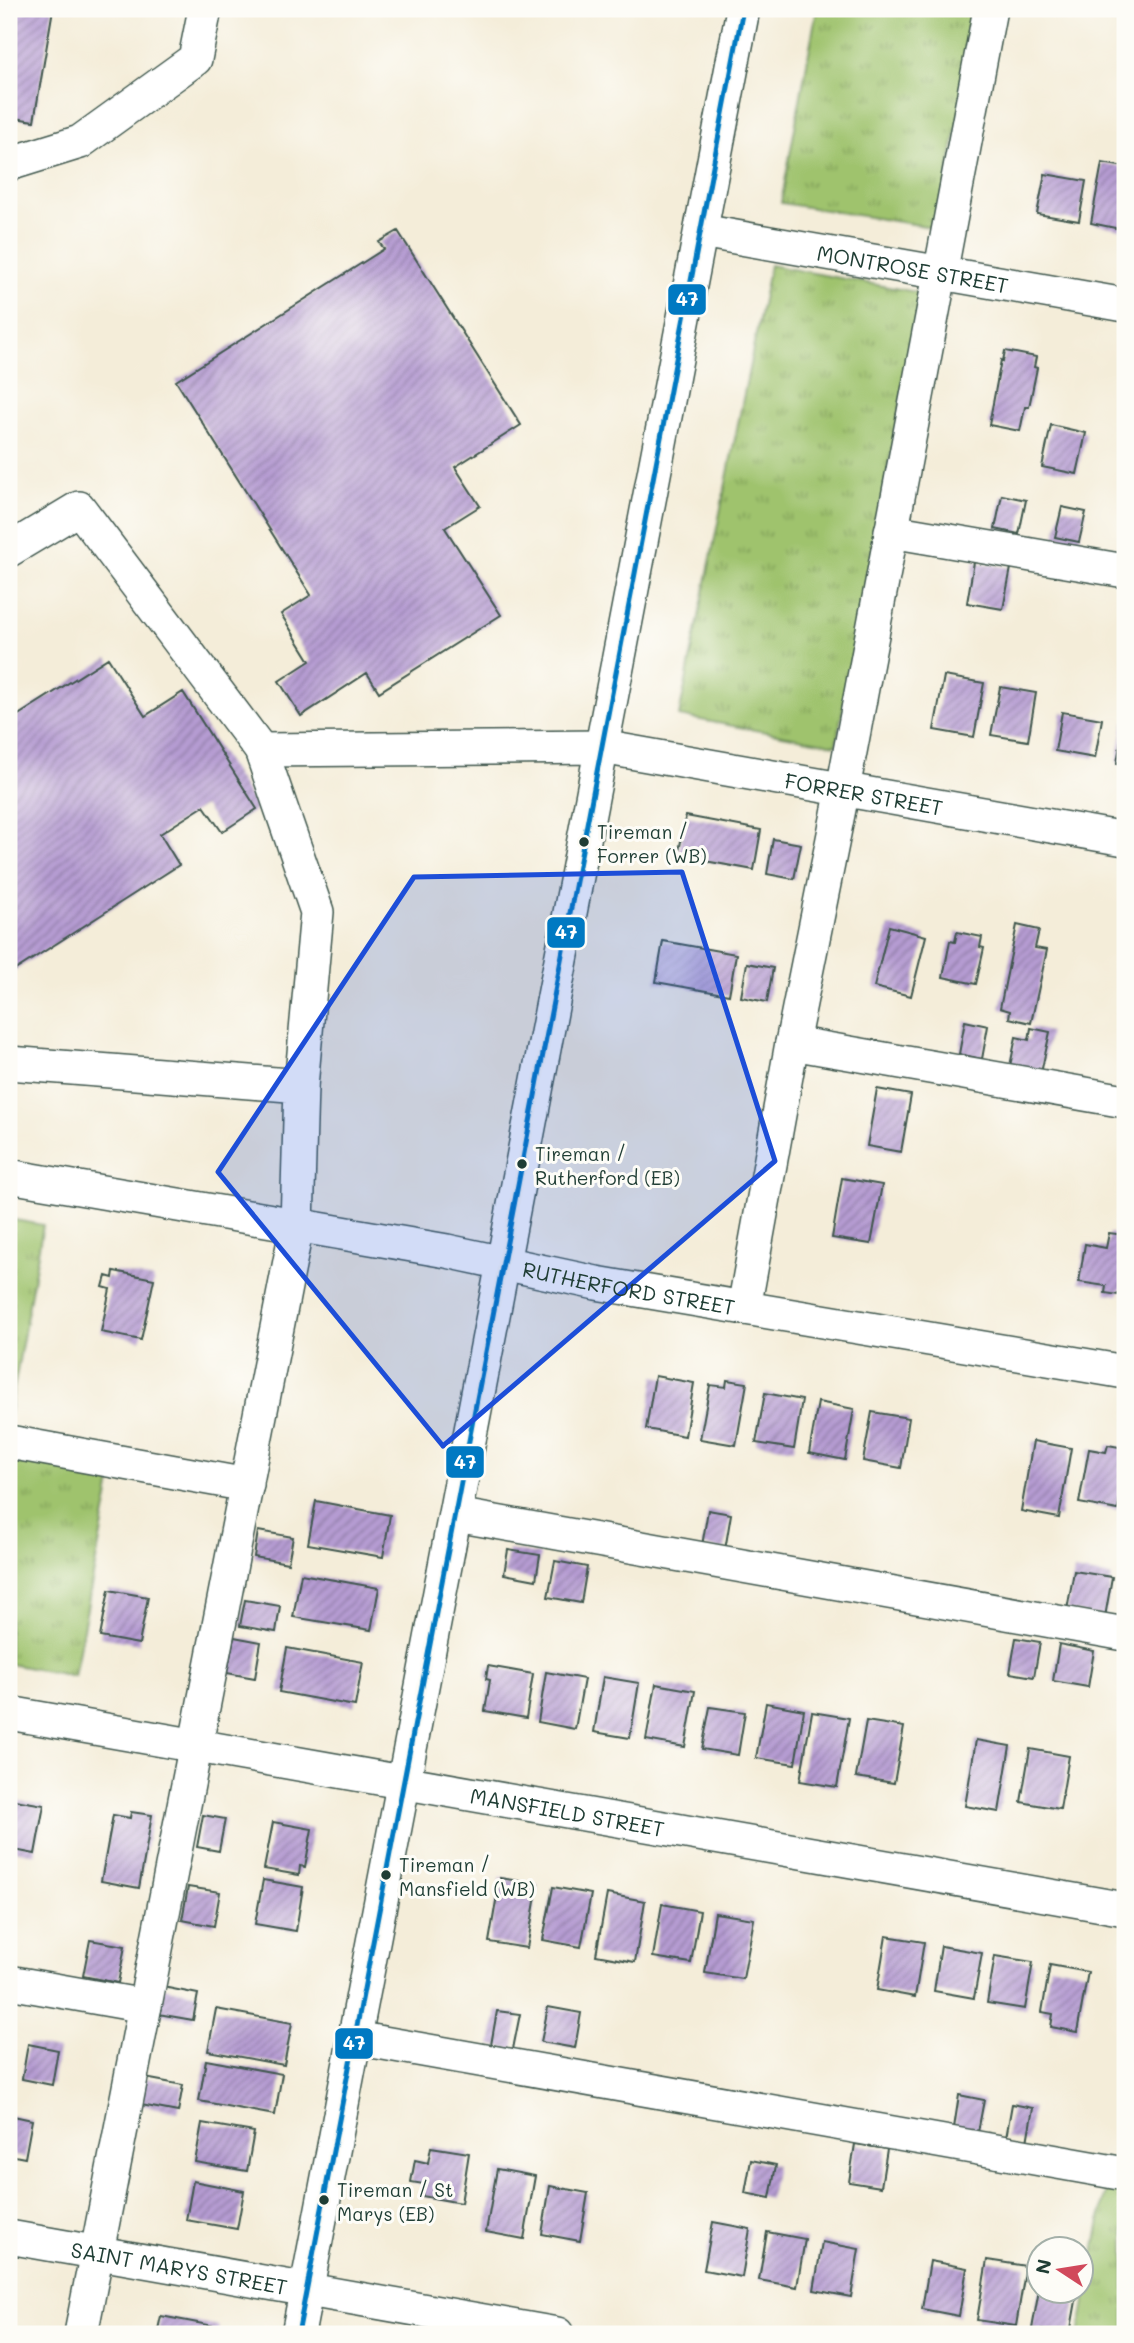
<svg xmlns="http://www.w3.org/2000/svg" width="1134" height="2343" font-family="Mali,sans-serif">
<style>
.grass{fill:url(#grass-tufts);stroke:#5f8050;stroke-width:2}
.building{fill:url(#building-hatch)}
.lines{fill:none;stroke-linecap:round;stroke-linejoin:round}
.minor-casing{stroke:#3f574d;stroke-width:36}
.minor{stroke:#fff;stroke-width:33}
.bus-1-casing{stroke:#fdfcf7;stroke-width:10}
.bus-1{stroke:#0079c2;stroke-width:5}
.marked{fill:#1d4ed8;fill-opacity:0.2;stroke:#1d4ed8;stroke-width:5;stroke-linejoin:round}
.bus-dot{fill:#1f3d34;stroke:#fdfcf7;stroke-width:2.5}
.labels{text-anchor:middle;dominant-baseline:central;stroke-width:6;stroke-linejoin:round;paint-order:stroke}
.bus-label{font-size:19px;fill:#1f3d34;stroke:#fdfcf7;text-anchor:start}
.street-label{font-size:21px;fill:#1f3d34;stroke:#fdfcf7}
.line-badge{stroke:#fdfcf7;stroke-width:2.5}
.badge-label{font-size:19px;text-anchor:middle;font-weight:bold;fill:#fff}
</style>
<defs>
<pattern id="grass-tufts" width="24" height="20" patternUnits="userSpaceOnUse" patternTransform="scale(1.75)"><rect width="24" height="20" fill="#9fc36d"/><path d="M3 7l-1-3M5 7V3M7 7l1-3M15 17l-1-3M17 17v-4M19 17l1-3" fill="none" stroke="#81a05a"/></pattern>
<pattern id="building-hatch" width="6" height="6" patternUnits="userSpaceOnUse" patternTransform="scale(1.75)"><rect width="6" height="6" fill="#b59bd2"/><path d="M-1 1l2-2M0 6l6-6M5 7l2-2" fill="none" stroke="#9380ab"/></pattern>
</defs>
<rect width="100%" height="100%" fill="#fdfcf7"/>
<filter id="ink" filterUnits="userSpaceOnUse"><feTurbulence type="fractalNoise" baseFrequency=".0143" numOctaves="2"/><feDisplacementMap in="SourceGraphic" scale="14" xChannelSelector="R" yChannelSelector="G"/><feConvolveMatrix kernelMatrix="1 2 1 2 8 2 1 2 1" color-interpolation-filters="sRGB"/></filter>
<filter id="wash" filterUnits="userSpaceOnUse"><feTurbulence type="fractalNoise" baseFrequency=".00686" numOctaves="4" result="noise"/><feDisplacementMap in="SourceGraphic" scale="28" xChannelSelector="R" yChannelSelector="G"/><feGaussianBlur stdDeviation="1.57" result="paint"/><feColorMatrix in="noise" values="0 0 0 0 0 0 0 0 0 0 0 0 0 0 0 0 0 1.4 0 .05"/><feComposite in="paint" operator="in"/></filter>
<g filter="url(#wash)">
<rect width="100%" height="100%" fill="#f4edd9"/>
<path class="grass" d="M817,9h162l-41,219 -157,-25z
M770,265l151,28 -85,452 -157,-29z
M9,1219l34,6 -34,192z
M9,1457l103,20 -38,199 -65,-12z
M1106,2188l19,3v143h-46z"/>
<g id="blocks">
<path class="building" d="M9,9h44l-19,112 -25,-4z
M1102,163l23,4v63l-34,-7z
M1045,174l41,7 -7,40 -42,-7z
M398,231l123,194 -66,42 25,39 -35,22 56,87 -122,77 -12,-19 -66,43 -22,-35 31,-20 -29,-47 30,-19 -135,-214 208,-132 -5,-7z
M1005,351l31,6 -2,10 3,1 -8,39h-4l-5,24 -31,-6 12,-65 2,1z
M1051,425l35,8 -9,41 -35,-7z
M1002,495l24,5 -7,34 -24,-5z
M1062,507l24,5 -7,30 -24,-5z
M974,562l37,6 -8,41 -36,-6z
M108,658l37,58 38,-24 74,117 -35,23 -18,-26 -44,28 19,31 -170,109v-253z
M944,676l40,7 -10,54 -40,-7z
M1000,687l36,6 -8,48 -37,-6z
M1062,712l40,7 -7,39 -40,-7z
M1124,722h1v43l-8,-2z
M686,816l75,14 -7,40 -76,-14z
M773,839l28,5 -7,35 -27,-5z
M1017,925l22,5 -4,18 12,2 -16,73 -22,-5 1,-7 -10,-3z
M889,926l37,10 -15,60 -37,-9z
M957,932l25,5 -2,10 4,1 -8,36 -33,-7 7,-36 5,1z
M663,941l73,13 -7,41 -73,-13z
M747,963l26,5 -6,34 -26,-5z
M965,1021l23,5 -6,33 -23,-5z
M1031,1028l19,4 -9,41 -31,-7 6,-29 13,3z
M877,1089l34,6 -10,57 -34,-6z
M842,1178l40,7 -11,59 -39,-6z
M1109,1233l16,2 -2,15 2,1v33l-1,6 -4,-1 -2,6 -13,-2 1,-7 -27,-4 6,-38 21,4z
M114,1271l40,8 -13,61 -40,-8 9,-43 -7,-2 3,-11 7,2z
M655,1376l39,7 -9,53 -39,-7z
M727,1380l20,3 -11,62 -36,-6 10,-54 16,2z
M765,1393l37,7 -8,49 -38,-6z
M818,1402l36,7 -9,51 -36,-7z
M872,1412l37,6 -8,50 -38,-7z
M1033,1441l38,7 -12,70 -38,-7z
M1108,1445l17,3v20l-7,42 -39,-7 10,-54 17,3z
M316,1501l74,14 -7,42 -75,-13z
M708,1510l23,4 -6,36 -23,-4z
M258,1531l35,6 -5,26 -34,-6z
M508,1550l32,5 -4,25 -32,-6z
M555,1561l32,6 -6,36 -33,-6z
M1074,1571l38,6 -7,40 -38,-7z
M301,1574l78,14 -8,42 -78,-13z
M109,1590l39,7 -9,47 -39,-7z
M245,1600l35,6 -4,26 -36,-6z
M234,1637l27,5 -6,36 -28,-5z
M1016,1638l24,4 -6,35 -24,-4z
M1059,1644l35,7 -6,36 -35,-6z
M287,1648l76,14 -8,44 -76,-14z
M488,1666l45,8 -7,44 -41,-7 5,-31 -4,-1z
M546,1672l38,7 -9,50 -37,-7z
M603,1677l36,6 -9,55 -36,-6z
M656,1684l39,7 -10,56 -39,-7z
M766,1703l38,7 -9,54 -39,-6z
M710,1707l35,5 -7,43 -36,-6z
M812,1712l37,6 -12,69 -37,-6z
M866,1721l38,6 -10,56 -38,-6z
M976,1740l34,6 -11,66 -34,-6z
M1030,1749l39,7 -9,53 -39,-7z
M9,1799l35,6 -9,49 -26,-5z
M131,1812l21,3 -13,73 -38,-7 12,-66 17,3z
M203,1815l22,4 -6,32 -22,-4z
M273,1822l39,7 -7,38 -5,-1 -1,9 -35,-6z
M500,1878l38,6 -11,64 -38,-6z
M263,1880l40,7 -7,44 -41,-7z
M188,1887l32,5 -6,34 -32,-6z
M553,1887l38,7 -10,53 -38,-7z
M607,1894l38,7 -10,61 -39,-7z
M662,1904l38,7 -9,52 -38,-6z
M715,1913l39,6 -11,60 -38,-6z
M886,1936l38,6 -9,55 -38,-7z
M90,1940l35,6 -7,37 -35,-7z
M941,1946l41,7 -8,45 -40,-7z
M995,1956l38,6 -8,47 -38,-6z
M1050,1965l38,7 -11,60 -26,-5 2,-13 -11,-2z
M163,1987l35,7 -5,26 -35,-6z
M548,2007l33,6 -6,35 -34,-6z
M216,2009l76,14 -8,42 -76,-14z
M497,2011l23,3 -7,35 -22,-4z
M28,2044l30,6 -6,35 -30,-6z
M206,2060l76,14 -7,41 -76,-14z
M145,2078l38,7 -5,27 -37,-7z
M959,2095l25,5 -6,32 -24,-4z
M1012,2104l21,4 -6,34 -21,-4z
M9,2115l23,5 -7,38 -16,-3z
M202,2123l52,9 -7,39 -52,-9z
M855,2144l32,5 -6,38 -32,-5z
M431,2147l38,6 -8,50 -39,-7 2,-12 -13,-2 4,-22 13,3z
M751,2160l25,5 -6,33 -25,-5z
M497,2169l38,7 -11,63 -38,-7z
M193,2181l51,10 -7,38 -51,-9z
M550,2186l38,7 -8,48 -38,-7z
M713,2222l37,7 -8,48 -38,-7z
M767,2232l38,7 -8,48 -38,-7z
M822,2242l37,7 -8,48 -37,-7z
M987,2260l39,6 -10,60 -39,-6z
M930,2261l37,7 -8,48 -37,-7z
M1039,2290h39l-8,44 -38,-5z
M161,2316l58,11 -1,7h-61z"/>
</g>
</g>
<g filter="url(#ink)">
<use href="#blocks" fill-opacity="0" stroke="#3f574d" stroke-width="2"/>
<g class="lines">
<defs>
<g id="minor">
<path d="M9,164l71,-22 115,-83 10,-50"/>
<path id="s1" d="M701,231l424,74"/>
<path d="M891,531l234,40"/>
<path d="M9,550l70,-42 182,242 56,162 -16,174"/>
<path id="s2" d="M261,750l341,-3 523,92"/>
<path d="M792,1043l333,58"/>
<path d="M9,1063l292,23 -4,139 -216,1109"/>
<path id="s3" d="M9,1176l438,75 149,32 529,89"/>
<path d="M744,1308l48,-265 51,-254 147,-780"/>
<path d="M9,1442l238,43"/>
<path d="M456,1515l669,119"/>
<path id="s4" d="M9,1713l1116,196"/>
<path d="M9,1982l136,24"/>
<path d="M355,2038l770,136"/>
<path id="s5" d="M9,2237l548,97"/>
<path d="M298,2334l445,-2325"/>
</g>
</defs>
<use href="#minor" class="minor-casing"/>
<use href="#minor" class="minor"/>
<defs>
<path id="bus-1" d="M298,2334l445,-2325"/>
</defs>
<use href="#bus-1" class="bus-1-casing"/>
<use href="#bus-1" class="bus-1"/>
</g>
</g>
<path class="marked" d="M682,872l93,289 -332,285 -225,-274 196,-295z"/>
<g class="bus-dot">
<circle cx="584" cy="842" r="6"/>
<circle cx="522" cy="1164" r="6"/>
<circle cx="386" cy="1875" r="6"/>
<circle cx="324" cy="2200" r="6"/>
</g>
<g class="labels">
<g class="bus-label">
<text x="597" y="831">Tireman /<tspan x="597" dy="24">Forrer (WB)</tspan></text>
<text x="535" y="1153">Tireman /<tspan x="535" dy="24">Rutherford (EB)</tspan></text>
<text x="399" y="1864">Tireman /<tspan x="399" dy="24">Mansfield (WB)</tspan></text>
<text x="337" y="2189">Tireman / St<tspan x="337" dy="24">Marys (EB)</tspan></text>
</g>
<g class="street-label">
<text stroke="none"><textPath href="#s1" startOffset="215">MONTROSE STREET</textPath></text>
<text stroke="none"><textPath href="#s2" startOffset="607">FORRER STREET</textPath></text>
<text stroke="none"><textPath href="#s3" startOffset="630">RUTHERFORD STREET</textPath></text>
<text stroke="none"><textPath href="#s4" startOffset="567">MANSFIELD STREET</textPath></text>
<text stroke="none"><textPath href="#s5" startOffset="173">SAINT MARYS STREET</textPath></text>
</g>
</g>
<g class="line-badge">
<rect x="667" y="283" width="40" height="33" rx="7" fill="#0079c2"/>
<rect x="546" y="916" width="40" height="33" rx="7" fill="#0079c2"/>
<rect x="445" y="1445" width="40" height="34" rx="7" fill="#0079c2"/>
<rect x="334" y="2027" width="40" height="33" rx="7" fill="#0079c2"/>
</g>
<g class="badge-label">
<text x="687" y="306">47</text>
<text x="566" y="939">47</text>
<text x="465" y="1469">47</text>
<text x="354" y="2050">47</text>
</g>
<rect width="1134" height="2343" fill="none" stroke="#fdfcf7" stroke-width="35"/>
<g transform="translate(1060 2270) rotate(282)"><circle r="33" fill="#fdfcf7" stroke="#a4b0a9" stroke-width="2"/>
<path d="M0-5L12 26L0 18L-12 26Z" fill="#d1495b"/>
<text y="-10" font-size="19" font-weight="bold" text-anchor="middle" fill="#1f3d34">N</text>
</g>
</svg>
